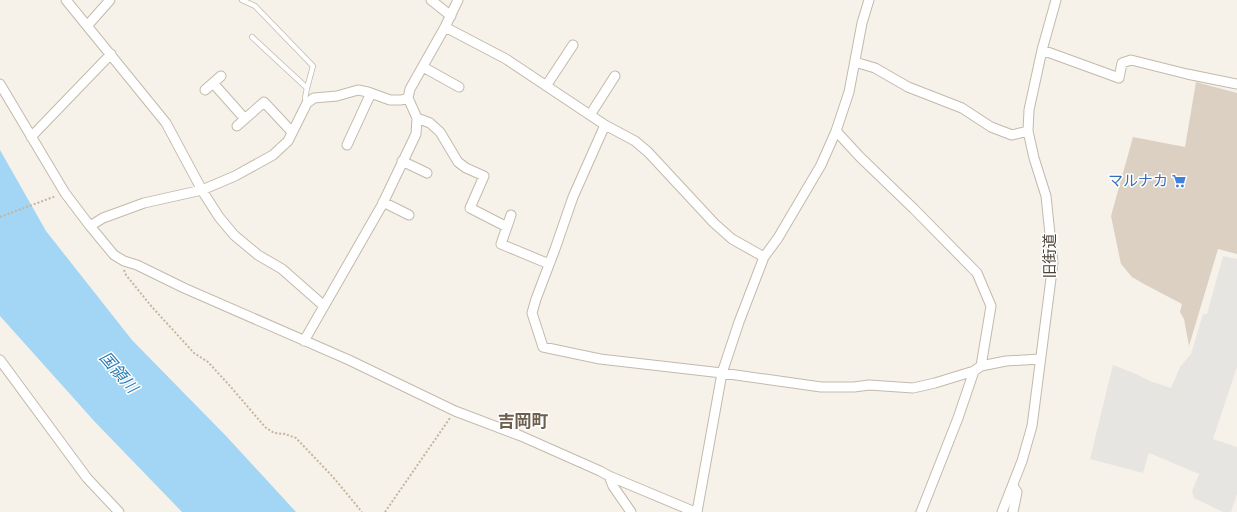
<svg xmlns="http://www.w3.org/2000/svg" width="1237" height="512" font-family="'Sofia Sans Condensed','Noto Sans JP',sans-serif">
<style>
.parking{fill:#e7e5e1}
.water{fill:#a3d5f5}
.building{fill:#dbd0c1}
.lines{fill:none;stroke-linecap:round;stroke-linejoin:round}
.lane-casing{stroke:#c2baab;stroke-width:6}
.street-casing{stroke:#c2baab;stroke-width:11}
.path{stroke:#c5b59c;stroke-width:2;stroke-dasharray:2 2;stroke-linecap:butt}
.lane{stroke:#fff;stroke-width:4.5}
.street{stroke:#fff;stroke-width:9}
.labels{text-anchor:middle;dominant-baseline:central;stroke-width:3;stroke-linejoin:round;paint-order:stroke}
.shop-label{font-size:15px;fill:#366cbe;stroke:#fff;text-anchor:end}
.street-label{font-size:15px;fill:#4a4237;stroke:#fff}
.water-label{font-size:16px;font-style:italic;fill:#277cb6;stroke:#fff}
.quarter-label{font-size:17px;font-weight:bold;fill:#6e604d;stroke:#fff}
</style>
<rect width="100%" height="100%" fill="#f6f2ea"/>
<path class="parking" d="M1223,256l14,3v108l-24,72 24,8v47l-6,18h-8l-29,-14 -2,-7 7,-17 -50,-21 -6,20 -53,-14 23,-94 23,9 14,7 21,7 9,-21 11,-13 12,-40h4z"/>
<path class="water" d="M0,150l46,81 86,109 95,97 69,75h-114l-87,-90 -95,-106z"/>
<path class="building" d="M1196,82l41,11v161l-19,-5 -29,97 -5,-27 -4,-7 2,-8 -38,-20 -12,-7 -11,-13 -10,-48 22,-79 52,10z"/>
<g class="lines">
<defs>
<path id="lane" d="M242,0l13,6 58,60 -6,22
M252,37l55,51 -2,10 2,5"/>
<path id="street" d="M66,0l100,123 37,69 16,25 15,18 24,20 24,14 42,37
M431,0l20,16
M87,26l23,-26
M445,27l61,32 99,66 30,16 13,11 66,71 18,16 32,18
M1042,50l77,28 3,-15 9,-3 56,14 50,10
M855,62l20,6 33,19 54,21 29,19 21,8 16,-4
M423,67l36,20
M213,83l32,36
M0,84l65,109 25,33 24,29 10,6 13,4 47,23 165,72 106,51 66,25 79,35 9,5 86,36
M546,86l27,-41
M205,90l16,-14
M590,115l25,-39
M417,118l13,5 10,9 18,30 8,6 18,8 -14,32 37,19
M605,125l-32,72 -18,52 -19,50 -4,14 11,34 57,12 122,14 99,14h33l15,-2 44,3 22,-5 39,-12 7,-5 25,-5 34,-2
M237,126l27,-24 28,30
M836,131l24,26 54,52 63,64 14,33 -10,60
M31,137l80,-83
M347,145l24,-52
M402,161l25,12
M383,202l26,13
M511,215l-10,29 48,20
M90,226l13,-8 41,-15 58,-13 33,-14 38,-21 15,-14 19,-38 7,-5 23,-2 21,-6 10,2 22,8h11l7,-2
M304,341l78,-136 34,-71 1,-16 -9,-20 2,-9 35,-62 13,-27
M0,360l87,118 32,34
M609,476l4,10 18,26
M1013,486l4,6 -4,20
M697,512l25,-139 17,-51 25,-65 14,-19 43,-73 15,-34 13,-39 13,-69 7,-23
M921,512l37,-94 16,-47
M1002,512l20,-51 10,-35 21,-163 -7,-67 -12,-38 -6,-27 1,-21 13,-60 14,-50"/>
</defs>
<use href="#lane" class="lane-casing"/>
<use href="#street" class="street-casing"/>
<path class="path" d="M0,217l56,-21
M124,270l2,5 26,32 42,46 14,9 22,24 35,41 9,6 11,1 11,4 37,39 29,35
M385,512l65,-94"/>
<use href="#lane" class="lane"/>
<use href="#street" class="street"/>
</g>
<defs>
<symbol id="supermarket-bare" viewBox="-9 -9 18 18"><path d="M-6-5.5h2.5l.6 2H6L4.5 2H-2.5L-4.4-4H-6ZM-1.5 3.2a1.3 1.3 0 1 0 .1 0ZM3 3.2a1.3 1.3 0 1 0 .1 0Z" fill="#3f7fe0" stroke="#fff" stroke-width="2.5" paint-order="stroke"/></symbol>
</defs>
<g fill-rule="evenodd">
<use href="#supermarket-bare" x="1169" y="171" width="20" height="20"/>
</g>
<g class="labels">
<g class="shop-label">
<text x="1168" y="181">マルナカ</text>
</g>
<g class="street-label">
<text transform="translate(1050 256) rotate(-90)">旧街道</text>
</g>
<g class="water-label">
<text transform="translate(118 373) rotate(49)">国領川</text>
</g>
<g class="quarter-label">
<text x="523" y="422">吉岡町</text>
</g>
</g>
</svg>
